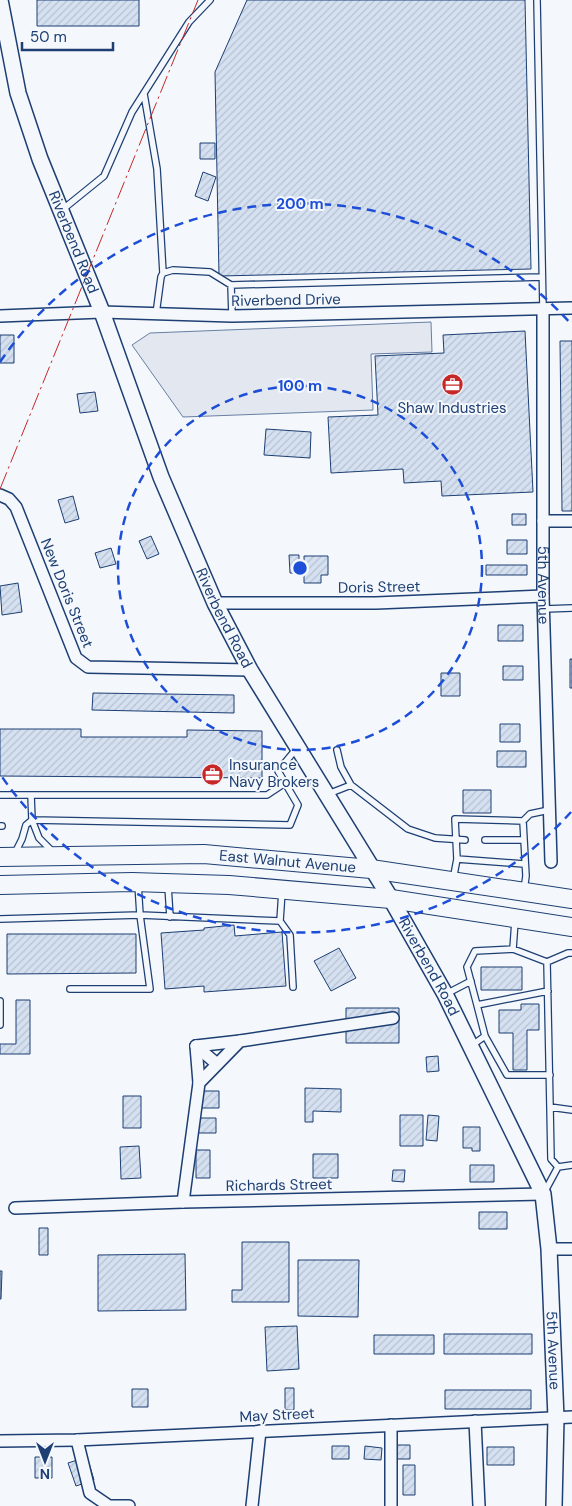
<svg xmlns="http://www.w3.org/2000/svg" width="572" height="1506" font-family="'DM Sans',sans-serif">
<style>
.parking{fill:#e3e8f0;stroke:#687fa3}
.building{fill:url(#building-hatch);stroke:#1d3f73}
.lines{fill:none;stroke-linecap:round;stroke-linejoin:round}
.lane-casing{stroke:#1d3f73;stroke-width:8}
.street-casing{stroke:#1d3f73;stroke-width:14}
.secondary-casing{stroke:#1d3f73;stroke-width:18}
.primary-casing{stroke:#1d3f73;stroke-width:20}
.lane{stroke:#f4f7fb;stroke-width:5.5}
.street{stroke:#f4f7fb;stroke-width:11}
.secondary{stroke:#f4f7fb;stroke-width:15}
.primary{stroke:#f4f7fb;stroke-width:18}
.power{stroke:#c62828;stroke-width:1;stroke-dasharray:18 4 2.5 4;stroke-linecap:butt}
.ring{fill:none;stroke:#1d4ed8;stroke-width:2.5;stroke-dasharray:9 6}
.labels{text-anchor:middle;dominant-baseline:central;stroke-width:4;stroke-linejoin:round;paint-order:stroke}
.street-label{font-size:15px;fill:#1d3f73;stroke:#f4f7fb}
.poi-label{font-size:15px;fill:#1d3f73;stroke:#f4f7fb}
.centre{fill:#1d4ed8;stroke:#f4f7fb;stroke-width:2.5}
.ring-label{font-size:15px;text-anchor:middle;font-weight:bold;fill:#1d4ed8;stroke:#f4f7fb;stroke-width:4;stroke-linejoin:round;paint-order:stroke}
</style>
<defs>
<pattern id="building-hatch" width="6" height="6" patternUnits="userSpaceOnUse" patternTransform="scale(1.25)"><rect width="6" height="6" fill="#d5e0f0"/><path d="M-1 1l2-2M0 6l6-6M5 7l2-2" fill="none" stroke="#b6c1d1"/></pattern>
</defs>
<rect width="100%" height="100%" fill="#f4f7fb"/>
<path class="parking" d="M431,322l1,30 -61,2 2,56 -190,7 -51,-72 18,-12z"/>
<path class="building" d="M37,0h102v26h-102z
M247,0h278l6,269 -312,7 -4,-204z
M200,143h15v16h-15z
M203,172l13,5 -8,24 -13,-5z
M525,331l8,161 -91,4 -1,-15 -37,2 -1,-14 -72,4 -3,-56 50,-2 -3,-59 69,-3 -1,-18z
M0,335h14v28h-14z
M560,341h12v170h-10z
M95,392l3,19 -18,2 -3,-19z
M266,429l45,3 -1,26 -46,-3z
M73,496l6,23 -14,4 -7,-23z
M512,514h14v11h-14z
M151,536l8,18 -12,5 -8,-18z
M507,540h20v14h-20z
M111,548l5,16 -16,4 -5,-15z
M289,555h10v18h-9z
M304,556h24v19h-7v8h-17z
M486,565h41v10h-41z
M18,583l4,29 -20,3 -2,-29z
M498,625h25v16h-25z
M570,659h2v29h-2z
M503,666h20v14h-20z
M441,673h19v23h-19z
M93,693l141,2v18l-142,-3z
M500,724h20v18h-20z
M0,729h81v8h106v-7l75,1v47l-262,-2z
M497,751h29v16h-29z
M463,790h28v23h-28z
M234,925l1,11 47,-4 4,54 -82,6v-6l-39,3 -4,-56 43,-3v-2z
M7,934h129v39l-129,1z
M339,948l17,30 -25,13 -17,-30z
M481,967h41v23h-41z
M16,1000h14v54h-30v-10h16z
M521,1004h18v26h-12v40h-14v-37h-14v-23h22z
M346,1008h53v35h-53z
M438,1056l1,15 -12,1 -1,-15z
M305,1088l36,1v23l-28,-1v11h-8z
M196,1091h23v17h-23z
M123,1096h18v32h-18z
M400,1115h23v31h-23z
M428,1115l11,1 -2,25 -11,-1z
M195,1118h21v15h-21z
M463,1127h17v24h-8v-3h-9z
M139,1146l2,32 -20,1 -1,-32z
M196,1150h14v28h-14z
M313,1154h25v24h-25z
M470,1165h24v17h-24z
M393,1170h12l-1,12 -12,-1z
M479,1212h28v17h-28z
M39,1228h9v27h-9z
M242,1242h47v60h-57v-12h10z
M185,1254l1,56 -88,1v-56z
M298,1260h61l-1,57 -60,-1z
M0,1271h2l-1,28h-1z
M297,1326l2,43 -32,2 -2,-44z
M444,1334h88v20h-88z
M374,1335h60v19h-60z
M285,1388h9v22h-9z
M132,1389h16v18h-16z
M445,1390h86v19h-86z
M392,1445h18v14h-18z
M332,1446h17v13h-17z
M365,1446l17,2 -1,12 -17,-1z
M487,1447h27v18h-27z
M35,1457h17v21h-17z
M87,1457l7,23 -18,6 -8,-23z
M403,1465h12v30h-12z"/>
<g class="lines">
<defs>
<path id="lane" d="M537,0l6,309
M144,94l13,75 6,104
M62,210l42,-34 28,-64 57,-90 21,-22
M231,285l1,31
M156,314l5,-37 2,-4 10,-3 37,2 21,13 311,-8
M544,609l28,-1
M337,750l4,17 10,18
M328,794l23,-9 57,44 27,9 30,2
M0,795h31l1,25 7,18 14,14
M31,795h236l18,-12
M523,821l7,-7 19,-4
M0,826h2
M485,840h39
M14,855l8,-16 4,-14 6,-5 258,5 8,-20 -20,-34 19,-23
M457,859l67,5
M453,880l4,-21 -2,-40 68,2 3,55 -2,14
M168,886l2,31
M0,919l140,-4 140,6 2,-30
M280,921l10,14 3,52
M513,949l2,-28
M547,962l21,-9h4
M70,989h80l-10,-74 -2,-31
M446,994l25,-13
M0,1001v24
M477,1005l71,-14
M471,1046l14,-10
M550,1107l-3,-145 -34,-13 -38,2 -8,16 10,38 8,31 22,39h43
M558,1167l-7,-8 -1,-52 22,3
M558,1167l14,-2
M544,1193l14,-26"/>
<g id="street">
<path id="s1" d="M543,309v287l8,266"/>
<path d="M0,316l102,-4 130,4 340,-8"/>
<path d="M0,495l9,4 7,8 60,151 12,9 162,3"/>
<path d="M543,521h29"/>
<path d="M215,603h161l167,-7"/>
<path d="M196,1046l44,-5"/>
<path d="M196,1046l3,37"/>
<path d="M196,1046l21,18"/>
<path d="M183,1202l16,-119 41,-42 153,-23"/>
<path d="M15,1208l168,-6 360,-8"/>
<path d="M549,1249h23"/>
<path d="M475,1421l4,85"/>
<path d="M77,1440l13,53 19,13h20"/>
<path d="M0,1441l77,-1 495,-23"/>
<path d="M252,1506l8,-75"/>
<path d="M391,1506v-81"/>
</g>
<g id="secondary">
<path id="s2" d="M0,0l18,93 22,66 62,153 59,165 54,126 35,67 141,229 54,95 98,200 6,55 7,169 -2,88"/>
</g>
<g id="primary">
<path id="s3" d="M0,857l204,-3 167,15 201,30"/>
<path d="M0,885l132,-3 97,3 162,14 181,28"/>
</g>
</defs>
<use href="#lane" class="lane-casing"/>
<use href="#street" class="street-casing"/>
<use href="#secondary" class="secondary-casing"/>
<use href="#primary" class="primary-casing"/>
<use href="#lane" class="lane"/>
<use href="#street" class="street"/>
<use href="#secondary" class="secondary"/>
<use href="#primary" class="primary"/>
<path class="power" d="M0,489l198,-489"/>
</g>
<g class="ring">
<circle cx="300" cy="568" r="182"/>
<path d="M571 812A364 364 0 0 1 0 774M0 362A364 364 0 0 1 571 324"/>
</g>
<defs>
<symbol id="office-disc" viewBox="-11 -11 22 22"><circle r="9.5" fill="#c62828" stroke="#f4f7fb"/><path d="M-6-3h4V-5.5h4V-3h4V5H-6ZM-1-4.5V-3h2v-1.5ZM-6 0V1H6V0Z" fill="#fff"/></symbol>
</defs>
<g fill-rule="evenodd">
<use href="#office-disc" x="440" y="372" width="25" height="25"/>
<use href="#office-disc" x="200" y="762" width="25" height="25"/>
</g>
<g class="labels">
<g class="street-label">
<text stroke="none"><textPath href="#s2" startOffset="254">Riverbend Road</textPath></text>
<text transform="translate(286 300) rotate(-1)">Riverbend Drive</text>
<text stroke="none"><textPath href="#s1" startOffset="276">5th Avenue</textPath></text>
<text transform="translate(379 587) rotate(-1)">Doris Street</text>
<text transform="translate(67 593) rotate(68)">New Doris Street</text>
<text stroke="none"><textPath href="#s2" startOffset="659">Riverbend Road</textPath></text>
<text stroke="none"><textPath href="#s3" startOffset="288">East Walnut Avenue</textPath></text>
<text stroke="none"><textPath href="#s2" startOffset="1064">Riverbend Road</textPath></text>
<text transform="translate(279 1185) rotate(-1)">Richards Street</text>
<text stroke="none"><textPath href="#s2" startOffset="1475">5th Avenue</textPath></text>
<text transform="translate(277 1415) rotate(-3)">May Street</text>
</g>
<g class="poi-label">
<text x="452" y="408">Shaw Industries</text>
<text x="229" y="765" text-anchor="start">Insurance<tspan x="229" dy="17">Navy Brokers</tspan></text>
</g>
</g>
<circle cx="300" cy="568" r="8" class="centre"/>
<g class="ring-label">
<text x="300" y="209">200 m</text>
<text x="300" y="391">100 m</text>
</g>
<g transform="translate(45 1461) rotate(180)" stroke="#f4f7fb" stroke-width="4" paint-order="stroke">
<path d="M0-4L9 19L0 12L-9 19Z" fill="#1d3f73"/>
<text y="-8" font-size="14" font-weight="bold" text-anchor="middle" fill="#1d3f73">N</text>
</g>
<path d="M22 42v8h91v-8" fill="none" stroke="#1d3f73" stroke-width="2.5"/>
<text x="30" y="42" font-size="15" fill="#1d3f73" stroke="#f4f7fb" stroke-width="4" paint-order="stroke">50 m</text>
</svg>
